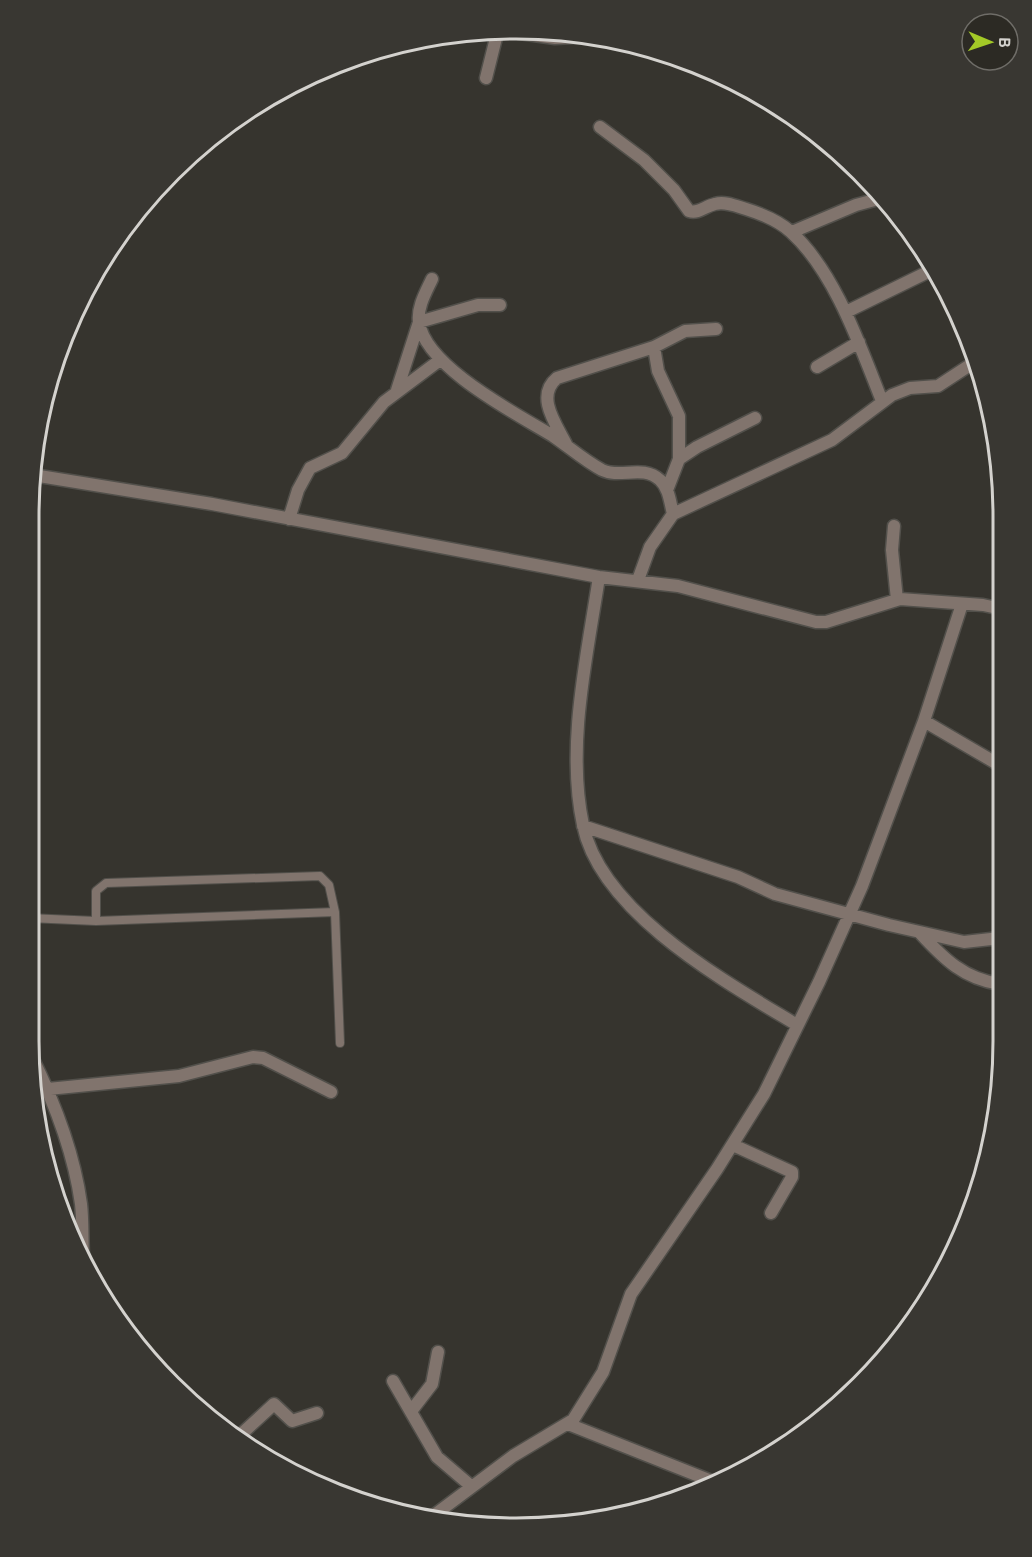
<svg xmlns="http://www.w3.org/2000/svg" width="1032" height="1557" font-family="Quicksand,sans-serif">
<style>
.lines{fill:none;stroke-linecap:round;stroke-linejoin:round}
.service-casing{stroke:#52504b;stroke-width:10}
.minor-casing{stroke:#52504b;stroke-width:15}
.service{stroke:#81746d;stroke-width:8}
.minor{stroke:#81746d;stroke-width:12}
.rim{fill:none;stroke:#d4d2ce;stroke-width:3}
</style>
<rect width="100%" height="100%" fill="#36342e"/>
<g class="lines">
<defs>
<path id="service" d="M224,126h3
M29,918l67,3 239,-9 5,131
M96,921v-30l10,-8 214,-7 9,9 6,27"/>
<path id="minor" d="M497,30l58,8 37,-2
M696,65l7,3
M486,78l12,-48
M600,127l44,33 30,30 15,21c10,3 16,-5 26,-7 10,-3 21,2 31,5 16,5 32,11 45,23 44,40 69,114 91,169
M792,232l64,-27 26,-7
M432,279c-6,13 -15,28 -13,43 6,45 98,92 134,114 16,11 32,25 49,34 18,9 41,-6 58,10 9,8 10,22 13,34
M846,312l88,-43
M654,347l4,24 21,45v43
M817,367l42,-25
M397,390l22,-68 59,-17h22
M566,444c-10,-20 -31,-48 -9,-66l97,-31 31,-16 31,-2
M33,475l179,29 387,73 79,9 138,36h10l74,-23 83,6 19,4
M667,490l12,-31 18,-12 58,-29
M289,519l9,-29 12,-22 32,-15 42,-51 56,-42
M894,526l-2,24 5,50
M599,577c-12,79 -33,169 -16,248 18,88 143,157 214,200
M638,580l12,-33 23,-33 159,-74 60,-45 18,-7 28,-2 29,-19 10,-3
M924,721l77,45
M583,826l155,51 37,17 114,31 75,17 36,-4
M920,933c24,26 44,46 80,51
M31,1055c23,46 43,98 50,149 2,17 1,34 2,51
M48,1089l131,-13 74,-19 10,1 68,34
M733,1145l59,27v5l-21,36
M393,1381l44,76 34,29
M412,1410l20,-26 6,-32
M568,1424l146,58
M237,1438l37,-34 18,17 25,-8
M433,1516l80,-60 60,-36 30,-48 28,-78 86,-125 47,-75 55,-112 43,-96 62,-165 38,-117"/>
</defs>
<use href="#service" class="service-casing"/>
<use href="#minor" class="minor-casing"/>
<use href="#service" class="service"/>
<use href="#minor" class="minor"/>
</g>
<path d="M0 0H1032V1557H0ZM516 39H516A477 477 0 0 1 993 516V1041A477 477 0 0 1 516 1518H516A477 477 0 0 1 39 1041V516A477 477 0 0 1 516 39Z" fill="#393732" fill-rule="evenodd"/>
<path class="rim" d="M516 39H516A477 477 0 0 1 993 516V1041A477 477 0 0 1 516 1518H516A477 477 0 0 1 39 1041V516A477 477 0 0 1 516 39Z"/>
<g transform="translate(990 42) rotate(92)"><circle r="28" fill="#2c2a24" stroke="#6f6d68" stroke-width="1.5"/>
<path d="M0-4.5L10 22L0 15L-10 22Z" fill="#a3c927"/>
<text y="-9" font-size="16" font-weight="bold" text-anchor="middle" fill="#d4d2ce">B</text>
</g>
</svg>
